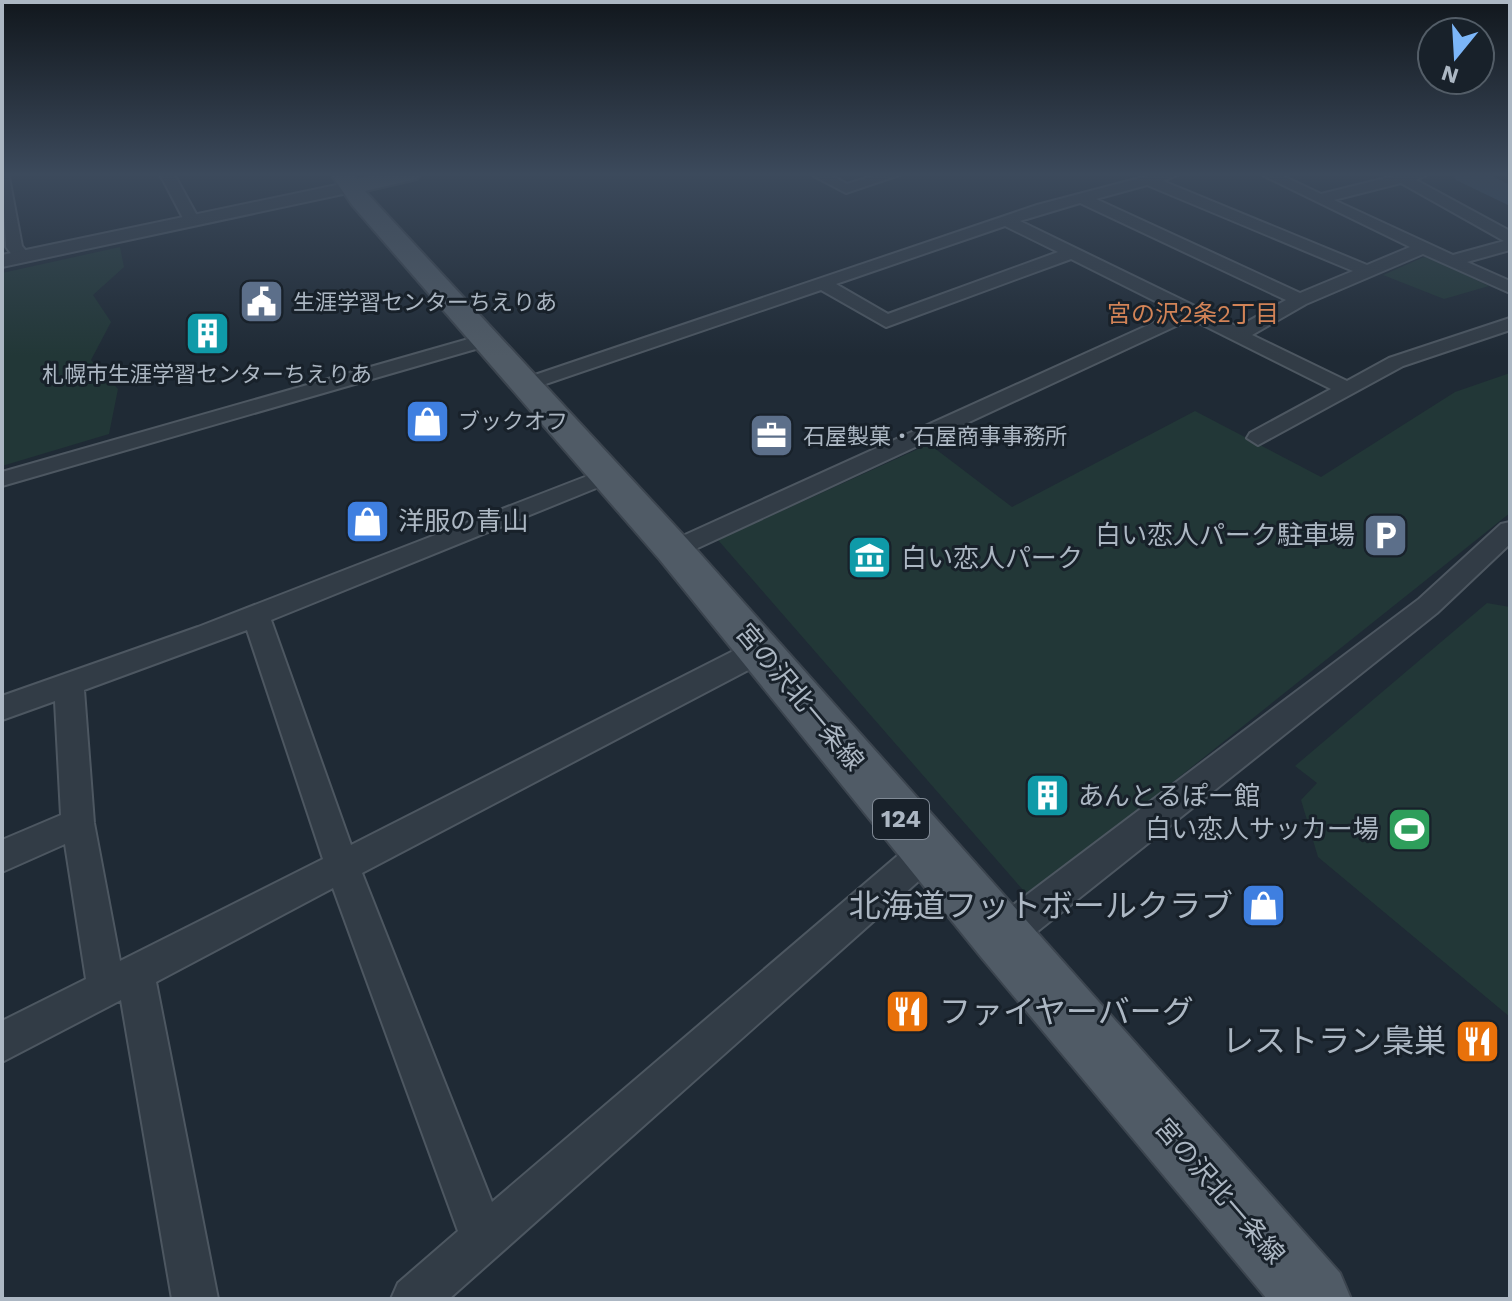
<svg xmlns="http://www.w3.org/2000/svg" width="1512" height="1301" font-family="'Work Sans','Noto Sans JP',sans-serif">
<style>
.green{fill:#223737}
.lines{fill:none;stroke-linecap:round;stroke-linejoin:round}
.river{fill:#32475d;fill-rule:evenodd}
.minor-casing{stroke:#4d5761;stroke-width:4}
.tertiary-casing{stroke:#4d5761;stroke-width:4}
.primary-casing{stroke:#3c454f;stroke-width:4}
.minor{fill:#323c46;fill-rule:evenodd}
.tertiary{fill:#323c46;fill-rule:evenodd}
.primary{fill:#505b66;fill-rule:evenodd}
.labels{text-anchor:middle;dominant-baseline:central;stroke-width:6;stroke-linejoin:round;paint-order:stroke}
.far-poi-label{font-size:22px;fill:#acb7c3;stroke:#18212a;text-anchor:start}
.far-neighbourhood-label{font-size:24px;fill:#d28357;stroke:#18212a}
.shield{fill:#18212a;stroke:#808a95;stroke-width:2}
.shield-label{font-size:24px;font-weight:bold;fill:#acb7c3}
.poi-label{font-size:26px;fill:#acb7c3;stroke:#18212a;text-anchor:start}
.street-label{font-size:26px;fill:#acb7c3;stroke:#18212a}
.near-poi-label{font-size:32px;fill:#acb7c3;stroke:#18212a;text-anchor:end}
</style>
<rect width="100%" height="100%" fill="#1f2a35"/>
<path class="green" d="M120,247l4,20 -31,28 18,27 -20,38 27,29 -9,45 -107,32v-193z
M1424,257l6,1 59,28 -45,13 -61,-24z
M1510,373v140l-481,384 -311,-357 211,-96 83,63 183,-96 126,66 134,-85z
M1487,603l23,4v410l-192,-160 -17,-57 16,-17 -22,-17z"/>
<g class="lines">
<path class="river" d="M1452,174h37l21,11v21l-54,-26z"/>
<defs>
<path id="minor" d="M2,174l7,3 13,69 9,11 -2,4h-12l-11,-14z
M160,174h14l26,47 -2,3h-12z
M810,174h19l18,10 32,-10h23l-56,19z
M1155,174h25l-17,7 204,84 43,-18 -150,-73h19l42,20 81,-20h26l-12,6 94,51v19l-43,12 43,19v12l-87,-39 -117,50 -54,31 95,46 42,-23 121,-40v12l-107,36 -145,79 -11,-7 3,-5 81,-44 -140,-70 -517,240 -9,-3 -4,-6 4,-6 512,-232 -106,-53 -185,68 -65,-37 -290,99 -7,2 -10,-6 3,-4 520,-176zM1401,183l103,58 -51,14 -119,-55zM1147,185l206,86 -53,22 -204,-94zM1080,203l206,97 -48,27 -218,-106zM1005,226l53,26 -170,62 -52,-30z
M486,334l7,2v8l-491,142v-14z
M608,468l8,2 3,5 -3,5 -345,140 80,225 400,-203 10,-3 10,3 4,8 -4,8 -409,215 130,329 424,-362 12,-5 12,5 5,11 -5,11 -491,437h-58l7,-16 60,-52 -125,-343 -177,94 62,317h-46l-51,-299 -119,62v-41l84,-42 -21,-135 -63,28v-32l59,-25 -6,-114 -53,19v-24l196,-69zM247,630l76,229 -203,102 -26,-138 -10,-133z
M1510,522v22l-73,69 -423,337 -13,5 -13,-5 -5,-13 5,-13 431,-325 82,-75z"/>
<path id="tertiary" d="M351,182l6,1v8l-355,76v-12z"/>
<path id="primary" d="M331,174h23l3,5 20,-5h43l-3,5 -52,12 323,349 652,733 11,26h-84l-286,-342 -321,-397 -308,-355z"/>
</defs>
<use href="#minor" class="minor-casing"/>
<use href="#tertiary" class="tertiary-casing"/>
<use href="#primary" class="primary-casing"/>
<use href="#minor" class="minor"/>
<use href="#tertiary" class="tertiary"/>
<use href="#primary" class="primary"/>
</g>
<linearGradient id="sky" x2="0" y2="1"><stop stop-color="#11171d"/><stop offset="0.49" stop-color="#3c4a5c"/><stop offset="1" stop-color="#3c4a5c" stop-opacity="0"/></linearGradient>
<rect width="1512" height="356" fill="url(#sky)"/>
<defs>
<symbol id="civic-square" viewBox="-11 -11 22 22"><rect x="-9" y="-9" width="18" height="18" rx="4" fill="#5c6f8a" stroke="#18212a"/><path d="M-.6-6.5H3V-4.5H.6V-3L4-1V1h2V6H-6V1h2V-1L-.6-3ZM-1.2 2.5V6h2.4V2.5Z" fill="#fff"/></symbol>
<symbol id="building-square" viewBox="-11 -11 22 22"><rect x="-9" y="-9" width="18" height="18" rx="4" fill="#0f9aa8" stroke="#18212a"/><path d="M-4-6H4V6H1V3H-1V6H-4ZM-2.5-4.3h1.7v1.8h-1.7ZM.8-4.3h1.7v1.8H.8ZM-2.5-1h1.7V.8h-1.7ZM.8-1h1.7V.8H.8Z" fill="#fff"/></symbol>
<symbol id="shop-square" viewBox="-11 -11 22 22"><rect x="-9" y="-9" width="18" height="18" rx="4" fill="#3f7fe0" stroke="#18212a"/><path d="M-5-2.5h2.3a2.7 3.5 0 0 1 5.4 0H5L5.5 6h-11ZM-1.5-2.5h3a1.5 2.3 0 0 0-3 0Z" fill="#fff"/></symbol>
<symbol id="office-square" viewBox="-11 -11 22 22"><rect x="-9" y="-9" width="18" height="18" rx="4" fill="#5c6f8a" stroke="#18212a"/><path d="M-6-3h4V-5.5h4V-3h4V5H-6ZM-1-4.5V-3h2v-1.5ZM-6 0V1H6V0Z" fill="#fff"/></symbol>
<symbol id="parking-square" viewBox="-11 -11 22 22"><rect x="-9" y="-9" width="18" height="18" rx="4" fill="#5c6f8a" stroke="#18212a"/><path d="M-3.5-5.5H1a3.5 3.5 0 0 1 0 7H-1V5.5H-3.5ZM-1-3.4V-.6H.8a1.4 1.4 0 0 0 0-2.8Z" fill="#fff"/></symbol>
<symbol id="museum-square" viewBox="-11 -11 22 22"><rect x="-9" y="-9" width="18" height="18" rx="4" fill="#0f9aa8" stroke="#18212a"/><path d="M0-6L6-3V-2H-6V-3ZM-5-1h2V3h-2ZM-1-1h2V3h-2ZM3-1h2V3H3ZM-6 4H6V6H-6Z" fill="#fff"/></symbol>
<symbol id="stadium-square" viewBox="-11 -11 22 22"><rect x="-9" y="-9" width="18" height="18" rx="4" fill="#2e9e5b" stroke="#18212a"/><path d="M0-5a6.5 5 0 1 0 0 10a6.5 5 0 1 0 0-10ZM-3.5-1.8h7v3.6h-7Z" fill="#fff"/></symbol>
<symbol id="restaurant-square" viewBox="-11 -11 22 22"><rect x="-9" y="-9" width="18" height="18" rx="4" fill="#e8710a" stroke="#18212a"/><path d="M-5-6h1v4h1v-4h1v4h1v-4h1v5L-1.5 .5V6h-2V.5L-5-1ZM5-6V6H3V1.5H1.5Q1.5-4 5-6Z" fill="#fff"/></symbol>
</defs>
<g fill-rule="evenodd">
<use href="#civic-square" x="236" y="276" width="51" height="51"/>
<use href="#building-square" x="182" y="308" width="51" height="51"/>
<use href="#shop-square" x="402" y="396" width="51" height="51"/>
<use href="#office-square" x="746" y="410" width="51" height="51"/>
<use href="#shop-square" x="342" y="496" width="51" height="51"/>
<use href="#parking-square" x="1360" y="510" width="51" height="51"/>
<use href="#museum-square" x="844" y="532" width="51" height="51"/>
<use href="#building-square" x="1022" y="770" width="51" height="51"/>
<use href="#stadium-square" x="1384" y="804" width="51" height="51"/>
<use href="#shop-square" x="1238" y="880" width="51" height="51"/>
<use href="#restaurant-square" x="882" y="986" width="51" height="51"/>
<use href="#restaurant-square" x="1452" y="1016" width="51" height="51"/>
</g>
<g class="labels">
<g class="far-poi-label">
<text x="293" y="302">生涯学習センターちえりあ</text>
<text x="207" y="374" text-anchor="middle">札幌市生涯学習センターちえりあ</text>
<text x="458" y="421">ブックオフ</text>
<text x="803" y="436">石屋製菓・石屋商事事務所</text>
</g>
<g class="far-neighbourhood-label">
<text x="1193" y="314">宮の沢2条2丁目</text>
</g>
<rect class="shield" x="873" y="799" width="56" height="40" rx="6"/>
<g class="shield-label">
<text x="901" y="819">124</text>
</g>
<g class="poi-label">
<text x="398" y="521">洋服の青山</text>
<text x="1355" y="535" text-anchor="end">白い恋人パーク駐車場</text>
<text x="901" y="558">白い恋人パーク</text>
<text x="1078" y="796">あんとるぽー館</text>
<text x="1379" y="829" text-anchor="end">白い恋人サッカー場</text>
</g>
<g class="street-label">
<text transform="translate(800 697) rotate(50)">宮の沢北一条線</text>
<text transform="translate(1220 1191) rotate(49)">宮の沢北一条線</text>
</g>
<g class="near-poi-label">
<text x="1233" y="906">北海道フットボールクラブ</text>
<text x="939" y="1012" text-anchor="start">ファイヤーバーグ</text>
<text x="1446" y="1041">レストラン梟巣</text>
</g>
</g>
<rect width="1512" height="1301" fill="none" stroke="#acb7c3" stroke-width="8"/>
<g transform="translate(1456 56) rotate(198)"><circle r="38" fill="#18212a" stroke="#535d67" stroke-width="2"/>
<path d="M0-6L14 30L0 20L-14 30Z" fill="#7cb6f8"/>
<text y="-12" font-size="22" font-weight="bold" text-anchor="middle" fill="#acb7c3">N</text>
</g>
</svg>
